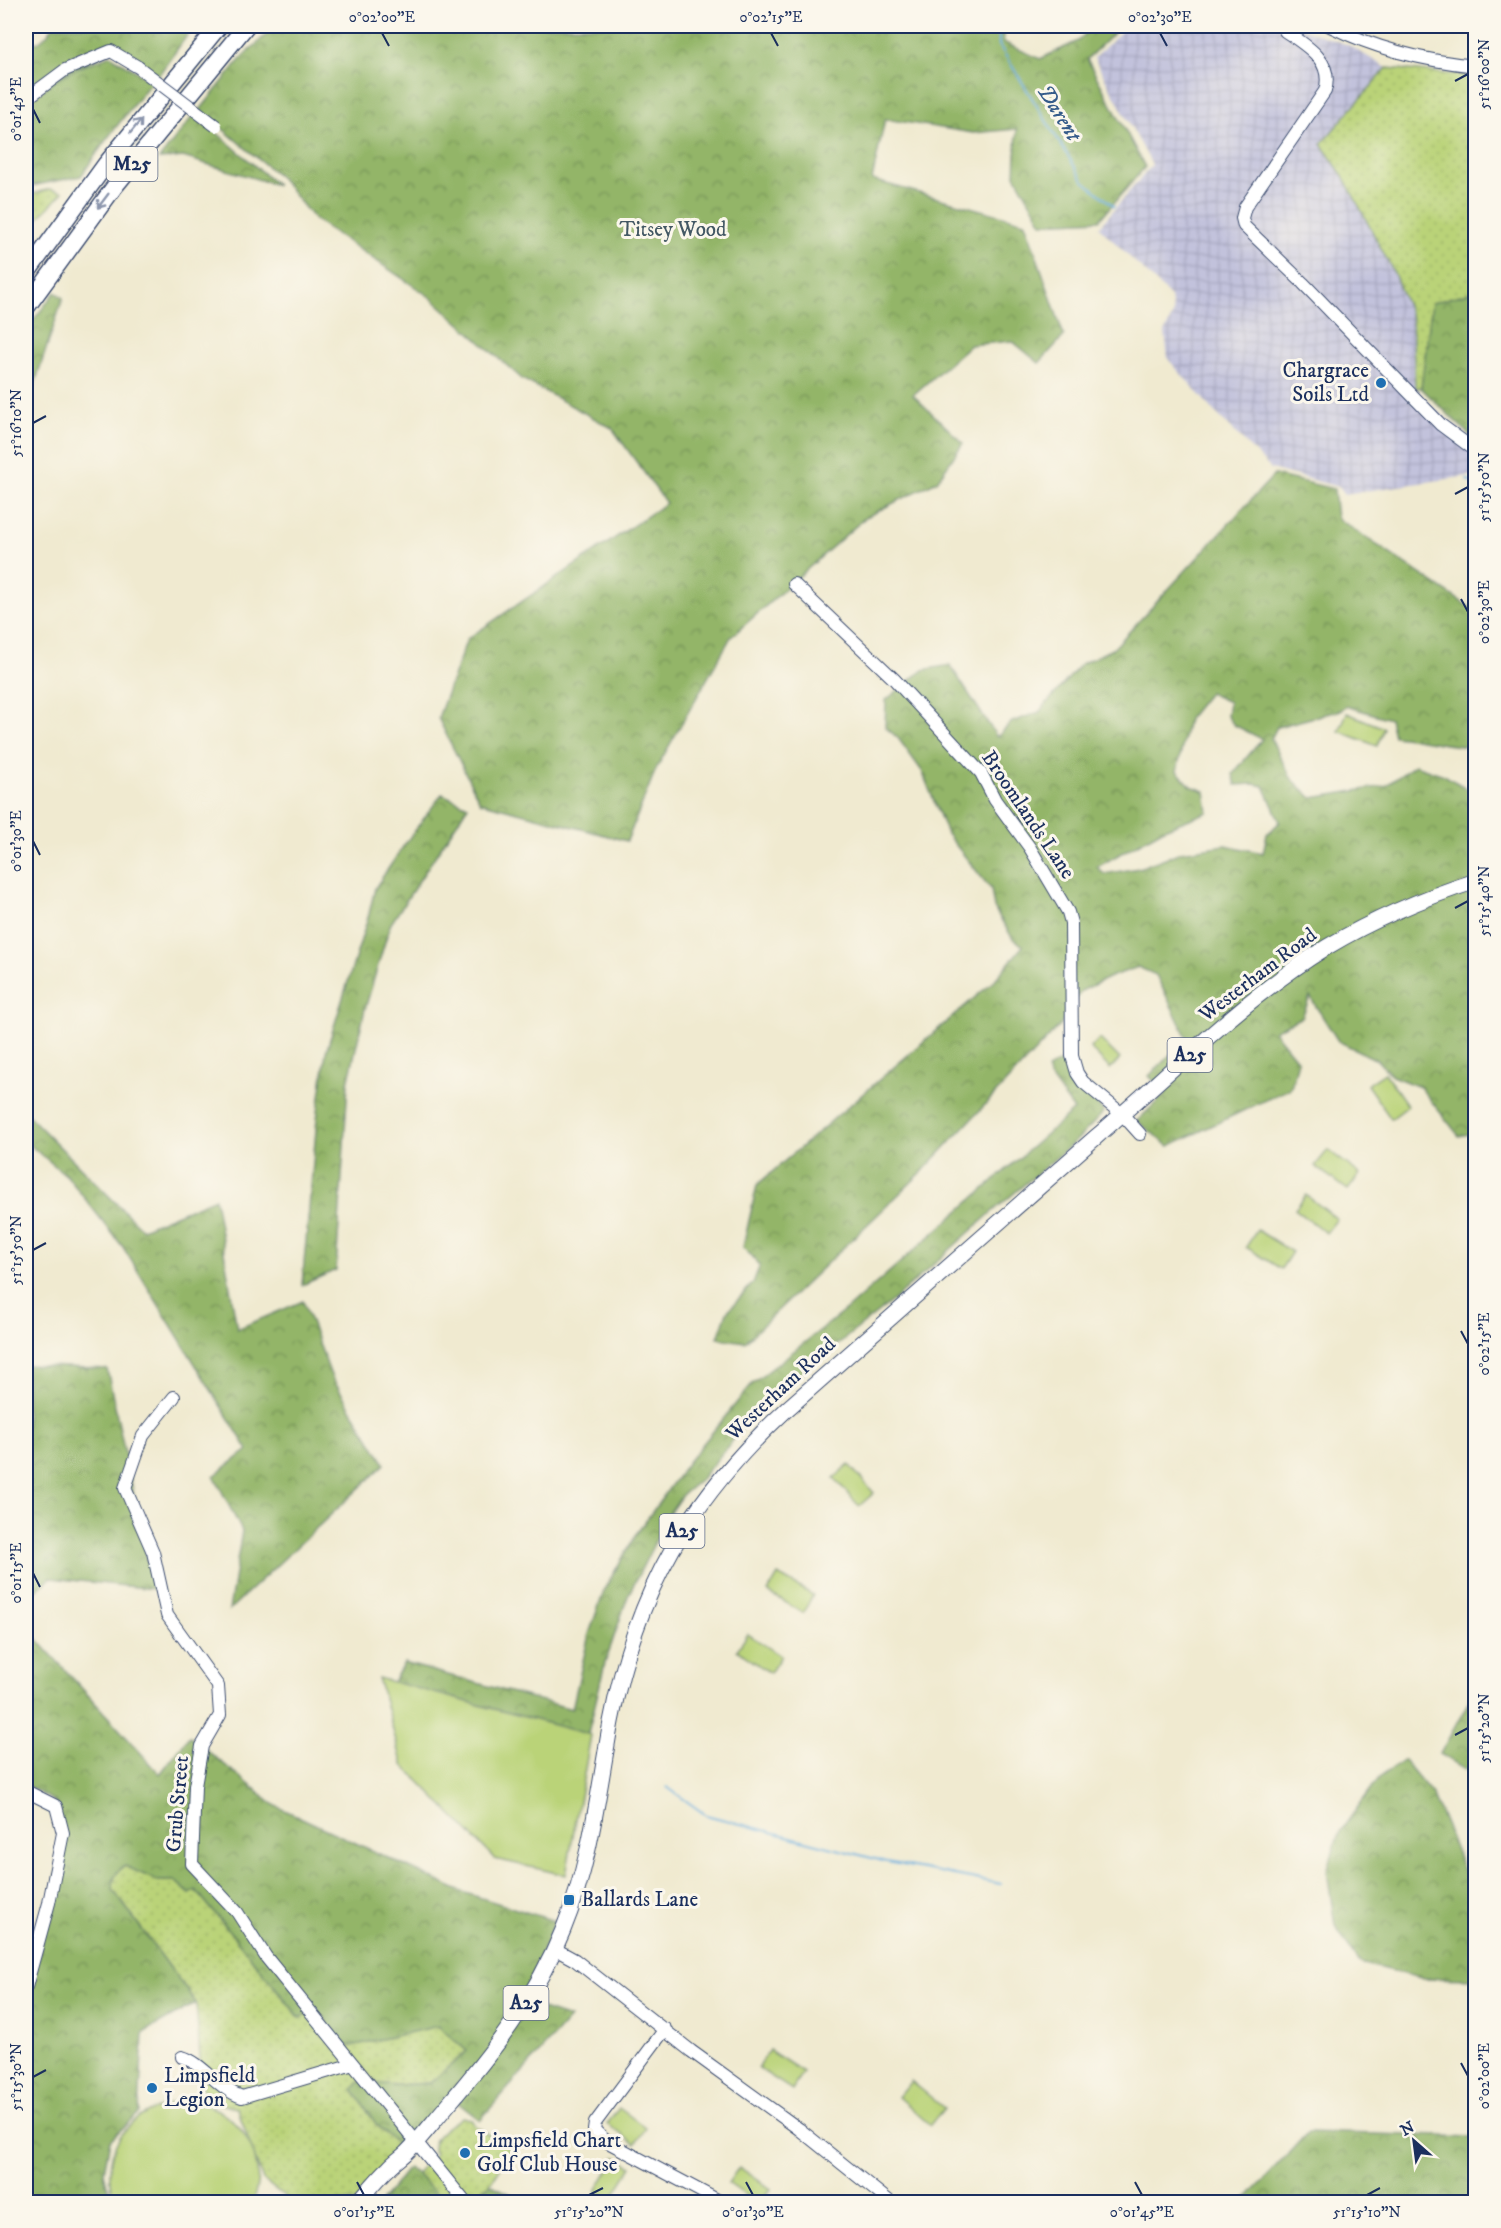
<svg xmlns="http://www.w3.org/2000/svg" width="1501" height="2228" font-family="'IM FELL DW Pica',serif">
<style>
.industrial{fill:url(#industrial-grid)}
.grass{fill:url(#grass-dots);stroke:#6a816b;stroke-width:1.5}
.forest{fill:url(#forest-crowns);stroke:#577263;stroke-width:1.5;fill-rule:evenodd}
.garden{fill:#bad378;stroke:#6a816b;stroke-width:1.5}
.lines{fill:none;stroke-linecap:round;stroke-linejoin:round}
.stream{stroke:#66acdc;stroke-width:2}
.minor-casing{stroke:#3b4b6f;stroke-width:14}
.major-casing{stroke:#3b4b6f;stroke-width:17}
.highway-casing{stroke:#3b4b6f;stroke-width:19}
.minor{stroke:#fff;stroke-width:12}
.major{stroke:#fff;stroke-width:15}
.highway{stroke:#fff;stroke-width:16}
.minor-bridge-casing{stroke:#3b4b6f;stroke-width:14;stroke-linecap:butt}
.minor-bridge{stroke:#fff;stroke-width:12}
.oneway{stroke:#8d97ae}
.ticks{fill:none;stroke:#1b2f5e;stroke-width:2}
.poi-dot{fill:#1f6fb2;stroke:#fbf7ec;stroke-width:2}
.labels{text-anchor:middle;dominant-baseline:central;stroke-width:6;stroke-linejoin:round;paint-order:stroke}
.shield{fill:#fbf7ec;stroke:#5e6b89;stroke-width:1.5}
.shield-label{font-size:20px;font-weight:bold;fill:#1b2f5e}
.park-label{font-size:21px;fill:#435864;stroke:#fbf7ec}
.poi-label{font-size:21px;fill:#1b2f5e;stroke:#fbf7ec;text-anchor:start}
.street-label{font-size:21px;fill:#1b2f5e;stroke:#fbf7ec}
.water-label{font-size:22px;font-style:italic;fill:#355b8a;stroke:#fbf7ec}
.neatline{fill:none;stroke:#1b2f5e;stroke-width:2}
.ticks-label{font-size:15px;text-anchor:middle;fill:#1b2f5e}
</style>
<defs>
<pattern id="industrial-grid" width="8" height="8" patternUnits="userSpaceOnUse" patternTransform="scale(1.5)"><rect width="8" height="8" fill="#c2c2dc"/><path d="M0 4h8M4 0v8" fill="none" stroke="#a6a7bf"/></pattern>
<pattern id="grass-dots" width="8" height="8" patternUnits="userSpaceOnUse" patternTransform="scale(1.5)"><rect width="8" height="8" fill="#bad378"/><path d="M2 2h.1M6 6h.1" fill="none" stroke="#9fb56a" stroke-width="1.8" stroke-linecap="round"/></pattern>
<pattern id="forest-crowns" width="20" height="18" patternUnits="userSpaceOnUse" patternTransform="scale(1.5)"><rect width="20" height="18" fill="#93b568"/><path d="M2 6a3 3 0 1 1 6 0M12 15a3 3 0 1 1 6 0" fill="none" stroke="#779459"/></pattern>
</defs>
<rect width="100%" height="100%" fill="#fbf7ec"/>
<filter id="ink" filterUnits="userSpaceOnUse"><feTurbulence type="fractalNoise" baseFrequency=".0167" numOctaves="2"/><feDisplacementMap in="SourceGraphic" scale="12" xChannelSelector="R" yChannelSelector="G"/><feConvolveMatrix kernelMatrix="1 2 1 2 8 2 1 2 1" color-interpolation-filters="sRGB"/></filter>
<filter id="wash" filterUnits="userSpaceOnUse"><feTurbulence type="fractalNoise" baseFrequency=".008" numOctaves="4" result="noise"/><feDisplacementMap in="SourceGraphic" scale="24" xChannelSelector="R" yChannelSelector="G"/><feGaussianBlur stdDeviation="1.35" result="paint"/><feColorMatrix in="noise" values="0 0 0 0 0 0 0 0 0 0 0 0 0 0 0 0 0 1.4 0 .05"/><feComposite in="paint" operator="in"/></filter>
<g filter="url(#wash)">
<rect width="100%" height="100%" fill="#f0ead0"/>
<path class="industrial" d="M1127,26h168l53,19 39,23 -66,76 22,32 51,97 18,46 3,69 16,17 44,38v32l-131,19 -5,-7 -68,-18 -60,-61 -43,-49 -3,-27 8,-18 -2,-17 -72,-70 53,-62 -58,-107z"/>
<path class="grass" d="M1387,68l84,8 4,6v209l-43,12 -11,85h-6l-3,-69 -18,-46 -51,-97 -22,-32z
M50,189l13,3 -30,32 -7,12v-40z
M125,1866l33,15h17l15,13 6,-4 104,128 16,-8 31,37 91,-21 29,25 -37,32 -32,2 -22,39 27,26 -47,52h-64l-29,-22 -26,-72c-16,-4 -29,-5 -35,-22l-6,-83 -83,-113c0,-13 2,-18 12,-24z
M462,2117l9,2 4,7 37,24 -22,34 -23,18h-23l-27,-28 8,-12 9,-7c-6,-19 15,-29 28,-38z"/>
<path class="forest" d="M53,26h141l-36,50 -28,-22 -17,-6 -87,48v-58l11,5 11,-9z
M275,26h729l-1,16 37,17 38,-18 15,-15h28l-34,33 58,108 -46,53 -57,3 -27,-48 2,-46 -44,4 -88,-14 -13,61 153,42 39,114 -25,27 -27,-22 -42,4 -57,50 50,48 -26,38 -71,36 -135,120 -75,132 -29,72 -147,-39 -42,-84 29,-79 199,-136 -54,-75 -90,-49 -92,-82 -116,-78 -33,-41 -81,-68 40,-50z
M110,55l42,26 -46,59 -25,36 -55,11v-85l40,-29z
M193,116l23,16 61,53 -94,-28 -24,2z
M1475,291h1l-1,149 -54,-52 11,-85z
M55,292l8,6 -37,112v-80z
M1274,475l60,14 3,29 138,93v136c-28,-1 -53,-8 -81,-11l-4,-17 -44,-13 -5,4 -64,17 -6,12 20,39 21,20 73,-12 30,-21 29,10 27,16 4,-6 1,230 -4,5 4,8 -1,105 -16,3 -39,-49 -28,-11 -15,-16 -39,-19 -28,-44 -8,20 -28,14 24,30 -7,27 -122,58 -32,-25 29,-28 -17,-17 38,-38 -31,-63 -18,-8 -28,10 -29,14 -20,33 -140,149 -176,169 -27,-4 9,-26 26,-29 7,-18 -17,-18 14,-62 237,-204 29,-35 -10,-7 -19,-31 -3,-19 -44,-55 -25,-63 -24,-33 -13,-11 1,-27 37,-30 27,-5 47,72 15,-15 27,-10 42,-48 33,-16zM1209,693l20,9 -2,14 7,9 28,14 -29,35 3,11 18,-1 10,2 16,36 -13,12 -4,19 -38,-8 -44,7 -42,16 -35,6 -7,-7 67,-38 44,-17 -3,-21 -14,-5 -14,-15 11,-52z
M442,794l26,12 -78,119 -25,84 -17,74 -12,187 -34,15 15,-166 9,-67 43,-138 6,-26 32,-47z
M1063,1060h6l3,18 32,34 -27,28 -85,72 -96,86 -115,91 -34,34 -46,56 -19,16 -12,17 -42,84 -23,67 -17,71 -195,-52 11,-19 168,46 17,-75 16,-46 32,-55 51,-71 64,-78 95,-75 227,-199 -25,-34 -2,-7z
M26,1113l116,116 73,-31 22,131 66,-28 29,77 53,86 -156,146 13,-79 -28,-55 34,-26 -125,-203 -56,-71 -41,-34z
M26,1365l81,4 47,220 -103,-11 -25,21z
M26,1627l134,147 29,-38 87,70 183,85 96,30 -34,81 49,16 -90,102 -31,-24 -46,54 -27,-26 -23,-35 6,-7 39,3 32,-2 37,-32 -29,-25 -91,21 -30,-37 -17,8 -104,-128 -6,4 -15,-13h-17l-33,-15c-10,6 -12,11 -12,24l83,113 -53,30 -4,80 -29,27 -6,32 7,30h-85v-207l10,-29 27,-121 -9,-44 -28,-16z
M1475,1690v85l-35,-21z
M1404,1760l28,34 43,102v83l-54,-1 -61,-15 -25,-37 -8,-55 12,-38 40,-55z
M1308,2132l167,5v65h-231z
M408,2168l9,6 27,28h-63z
M490,2184l37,18h-60z"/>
<path class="garden" d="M1347,713l37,15 -7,18 -38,-15z
M1100,1039l20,20 -10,10 -20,-21z
M1385,1073l23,33 -17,13 -24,-34z
M1328,1150l32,24 -12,16 -33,-24z
M1306,1195l31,24 -11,14 -31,-24z
M1257,1230l35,22 -11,17 -35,-22z
M849,1465l25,28 -15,13 -25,-28z
M778,1575l35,20 -10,18 -35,-21z
M748,1634l33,22 -11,17 -33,-23z
M378,1678l213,57 -25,140 -71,-16 -92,-94z
M769,2050l34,22 -11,18 -34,-22z
M911,2081l33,27 -14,17 -32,-28z
M177,2102c14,1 28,1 41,8 31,17 49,60 34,92h-138c-15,-53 11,-88 63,-100z
M619,2108l27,20 -11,16 -28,-20z
M616,2157l16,9 -21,34 -15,-9z
M739,2167l32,22 -10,13h-6l-27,-19z"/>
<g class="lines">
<path class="stream" d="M999,26v19l84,135 31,26
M1467,480l9,4
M667,1787l39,28 181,47 114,22"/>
</g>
</g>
<g filter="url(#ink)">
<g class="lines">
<defs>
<path id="minor" d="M1330,26c46,23 95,35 146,40
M1285,31c22,15 49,30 40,60l-80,116 -3,11 2,8 59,57 138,142 35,26
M26,99l39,-29 46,-19 27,16
M794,584l100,95 87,94 14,27 35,48 38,64 3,11 1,133 5,17 6,9 39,32 18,20
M174,1397l-31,39 -18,52 28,64 14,63 51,71 2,29 -18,31 -7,40 -3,78 45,48 29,45 199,245
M26,1791l30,15 7,27 -14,70 -23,84
M555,1949l20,11 116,91 108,78 91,73
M665,2029l-70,94 -1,7 12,11 115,61
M182,2057c21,6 36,32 60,40l111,-33"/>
<path id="major" d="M358,2202c10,-11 20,-24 31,-34 5,-6 12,-10 18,-16 14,-14 26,-30 39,-45 47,-55 90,-110 117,-177 28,-68 35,-137 48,-208 25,-131 79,-224 176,-313 103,-91 206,-182 309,-272 74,-64 148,-139 231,-190 47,-28 96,-49 149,-66"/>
<path id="highway" d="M26,274l80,-110 113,-138
M26,308l89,-122 131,-160"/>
</defs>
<use href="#minor" class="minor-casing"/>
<use href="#major" class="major-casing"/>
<use href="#highway" class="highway-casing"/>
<use href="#minor" class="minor"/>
<use href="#major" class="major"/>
<use href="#highway" class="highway"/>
<defs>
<path id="minor-bridge" d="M138,67l78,59"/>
</defs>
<use href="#minor-bridge" class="minor-bridge-casing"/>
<use href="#minor-bridge" class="minor-bridge"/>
</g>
<defs><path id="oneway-shaft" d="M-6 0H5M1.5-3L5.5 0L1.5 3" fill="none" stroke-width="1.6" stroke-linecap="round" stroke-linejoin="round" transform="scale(1.5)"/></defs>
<g class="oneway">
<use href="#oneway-shaft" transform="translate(136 126) rotate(-51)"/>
<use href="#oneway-shaft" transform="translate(103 201) rotate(127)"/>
</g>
</g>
<path class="ticks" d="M382,33l7,13M771,33l7,13M1160,33l7,13M1455,81l13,-7M33,109l7,14M33,423l13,-7M1455,494l13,-7M1461,599l7,13M33,841l7,14M1455,908l13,-7M33,1250l13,-7M1461,1331l7,13M33,1573l7,14M1455,1735l13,-7M1461,2063l7,13M33,2077l13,-7M357,2182l7,13M746,2182l7,13M1135,2182l7,13M589,2195l14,-7M1367,2195l13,-7"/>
<g class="poi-dot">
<circle cx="1381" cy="383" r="6"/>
<rect x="563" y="1894" width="12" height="12" rx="3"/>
<circle cx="152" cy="2088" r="6"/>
<circle cx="465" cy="2153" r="6"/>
</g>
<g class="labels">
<g class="shield">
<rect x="106.5" y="147" width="51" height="34" rx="4.5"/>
<rect x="1167.5" y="1038" width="45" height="34" rx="4.5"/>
<rect x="659.5" y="1514" width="45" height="34" rx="4.5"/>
<rect x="503.5" y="1986" width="45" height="34" rx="4.5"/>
</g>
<g class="shield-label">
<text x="132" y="164">M25</text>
<text x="1190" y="1055">A25</text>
<text x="682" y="1531">A25</text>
<text x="526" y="2003">A25</text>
</g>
<g class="park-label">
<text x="673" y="230">Titsey Wood</text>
</g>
<g class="poi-label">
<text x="1369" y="371" text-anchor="end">Chargrace<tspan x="1369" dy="24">Soils Ltd</tspan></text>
<text x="581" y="1900">Ballards Lane</text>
<text x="164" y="2076">Limpsfield<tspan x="164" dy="24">Legion</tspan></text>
<text x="477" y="2141">Limpsfield Chart<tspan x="477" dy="24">Golf Club House</tspan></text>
</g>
<g class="street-label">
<text transform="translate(1028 815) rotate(56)">Broomlands Lane</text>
<text transform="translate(1258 975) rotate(-37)">Westerham Road</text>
<text transform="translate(781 1389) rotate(-43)">Westerham Road</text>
<text transform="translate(178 1804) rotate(-85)">Grub Street</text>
</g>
<g class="water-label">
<text transform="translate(1059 113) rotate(58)">Darent</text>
</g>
</g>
<rect width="1501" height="2228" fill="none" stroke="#fbf7ec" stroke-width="66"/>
<g transform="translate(1414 2141) rotate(332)" stroke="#fbf7ec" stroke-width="4.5" paint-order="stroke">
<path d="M0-4.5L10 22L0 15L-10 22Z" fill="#1b2f5e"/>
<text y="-9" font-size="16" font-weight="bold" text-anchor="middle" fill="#1b2f5e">N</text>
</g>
<rect x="33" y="33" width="1435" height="2162" class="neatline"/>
<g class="ticks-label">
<text x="382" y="22">0°02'00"E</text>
<text x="771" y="22">0°02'15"E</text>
<text x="1160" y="22">0°02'30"E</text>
<text transform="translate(1484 74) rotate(-90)" y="5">51°16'00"N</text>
<text transform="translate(16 109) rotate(-90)" y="5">0°01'45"E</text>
<text transform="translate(16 423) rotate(-90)" y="5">51°16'10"N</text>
<text transform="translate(1484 487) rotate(-90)" y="5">51°15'50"N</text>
<text transform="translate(1484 612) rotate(-90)" y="5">0°02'30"E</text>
<text transform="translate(16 841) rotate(-90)" y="5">0°01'30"E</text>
<text transform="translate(1484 901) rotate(-90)" y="5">51°15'40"N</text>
<text transform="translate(16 1250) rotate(-90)" y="5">51°15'50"N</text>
<text transform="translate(1484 1344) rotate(-90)" y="5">0°02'15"E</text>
<text transform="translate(16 1573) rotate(-90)" y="5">0°01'15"E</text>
<text transform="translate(1484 1728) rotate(-90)" y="5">51°15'20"N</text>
<text transform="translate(1484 2076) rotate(-90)" y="5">0°02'00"E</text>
<text transform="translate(16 2077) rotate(-90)" y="5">51°15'30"N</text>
<text x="364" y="2217">0°01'15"E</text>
<text x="589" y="2217">51°15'20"N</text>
<text x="753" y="2217">0°01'30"E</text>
<text x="1142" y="2217">0°01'45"E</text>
<text x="1367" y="2217">51°15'10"N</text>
</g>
</svg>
